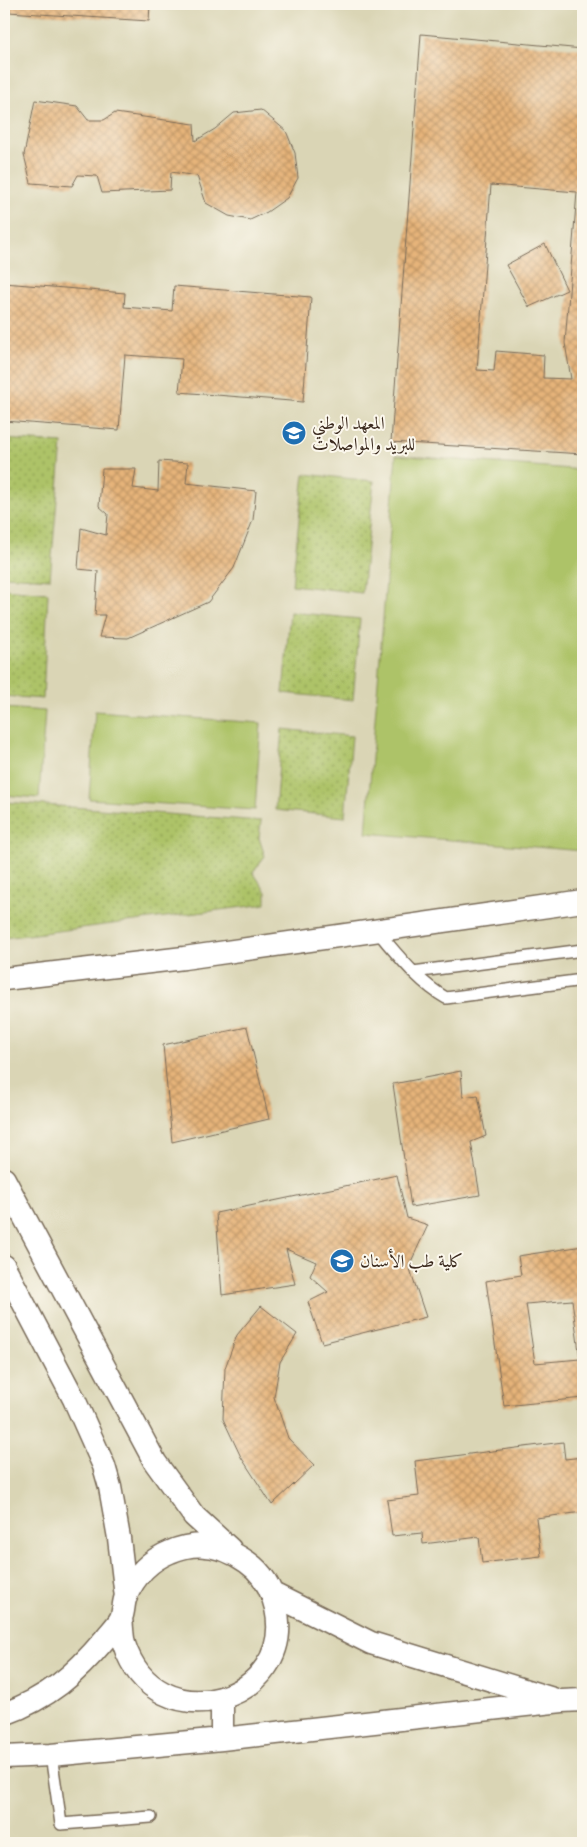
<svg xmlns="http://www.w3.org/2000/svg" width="587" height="1847" font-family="'IM FELL Double Pica',Amiri,serif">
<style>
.built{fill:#dad5b5}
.grass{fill:url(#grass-dots);stroke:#747642}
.pitch{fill:#adc367;stroke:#747642}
.building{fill:url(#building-cross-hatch);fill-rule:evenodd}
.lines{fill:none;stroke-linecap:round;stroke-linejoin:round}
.lane-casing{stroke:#796b58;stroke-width:14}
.street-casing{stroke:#796b58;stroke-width:25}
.lane{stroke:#fff;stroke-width:11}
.street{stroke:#fff;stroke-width:22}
.labels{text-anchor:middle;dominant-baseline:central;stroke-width:4;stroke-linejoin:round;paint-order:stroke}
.poi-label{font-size:18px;fill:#3b2a1e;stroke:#fbf7ec;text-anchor:start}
</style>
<defs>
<pattern id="grass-dots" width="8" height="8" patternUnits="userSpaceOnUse" patternTransform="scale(1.25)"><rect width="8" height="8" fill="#adc367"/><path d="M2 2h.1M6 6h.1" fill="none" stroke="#8e9f54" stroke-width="1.8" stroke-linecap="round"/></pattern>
<pattern id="building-cross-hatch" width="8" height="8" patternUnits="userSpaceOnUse" patternTransform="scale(1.25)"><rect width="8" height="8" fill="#e6b47a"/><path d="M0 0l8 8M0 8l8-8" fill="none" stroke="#bc9363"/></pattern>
</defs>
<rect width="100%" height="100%" fill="#fbf7ec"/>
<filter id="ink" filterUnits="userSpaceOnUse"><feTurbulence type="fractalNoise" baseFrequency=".02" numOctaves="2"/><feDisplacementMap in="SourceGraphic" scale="10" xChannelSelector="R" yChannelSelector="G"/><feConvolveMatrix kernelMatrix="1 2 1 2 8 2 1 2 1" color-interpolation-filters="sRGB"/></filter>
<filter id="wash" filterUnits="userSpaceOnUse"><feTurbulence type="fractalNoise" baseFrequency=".0096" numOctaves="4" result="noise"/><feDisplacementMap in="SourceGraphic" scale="20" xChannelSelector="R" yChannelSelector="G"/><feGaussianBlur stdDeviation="1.12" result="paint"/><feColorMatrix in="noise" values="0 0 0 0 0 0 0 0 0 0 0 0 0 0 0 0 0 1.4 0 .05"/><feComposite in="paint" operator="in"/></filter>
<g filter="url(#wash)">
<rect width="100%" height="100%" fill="#ebe4c4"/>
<path class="built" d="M4,4h579v1839h-579z"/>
<path class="grass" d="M4,439l58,4 -12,136 -46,-3z
M304,474l70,7 -12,112 -70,-8z
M4,589l44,4 -5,106 -39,-3z
M290,612l70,7 -7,81 -70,-7z
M282,729l70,7 -7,81 -70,-7z
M4,802l257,19 -2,17 6,18 -12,16 13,20v12l-262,34z"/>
<path class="pitch" d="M396,455l187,15v381l-217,-18z
M4,708l41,3 -6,87 -35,-3z
M95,711l166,12 -6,87 -166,-11z"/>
<g id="blocks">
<path class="building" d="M4,4h146l-1,17 -141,-9 -3,29z
M421,34l162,15 -2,47h2v358l-192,-12zM491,185l86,7 -12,151 6,36 -28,-1 1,-23 -48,-4 -2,20 -17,-1z
M35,100l42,6 11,14h16l11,-7 79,11 1,17 20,-12 19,-16 27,-3 25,21 9,22 3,25 -11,20 -20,14 -17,8 -21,-4 -23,-13 -9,-27 -26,-4 -1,18 -68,3 -5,-17 -19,-1 -6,11 -41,-3 -7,-28z
M545,244l22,46 -38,17 -23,-42z
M4,283l121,10 -1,14 48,4 2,-25 137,11 -8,105 -124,-10 3,-33 -57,-4 -6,75 -115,-9z
M159,461l29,2 -2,20 70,8 -3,29 -19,48 -26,34 -80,36 -29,-1 6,-22h-10l3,-44 -20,-2 3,-41 25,7 2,-21 -9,-8 3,-37h34l-3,19 25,3z
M247,1027l22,92 -97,23 -9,-97z
M461,1071l2,26 15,-2 8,41 -15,6 9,53 -69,12 -18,-123z
M397,1175l10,43 21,7 -19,41 17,51 -104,26 -14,-41 20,-10 -18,-16 6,-14 -30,-13 9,35 -73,11 -6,-82z
M583,1246v152l-79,8 -18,-125 35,-6 -3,-19zM572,1300l8,59 -45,4 -9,-59z
M261,1306l36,28 -17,28 -6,35 14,41 26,27 -42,40 -31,-48 -18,-38 2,-51 12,-33z
M563,1442l2,17 18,-2v55l-47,6 5,38 -59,7 -3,-26 -56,7 -1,-11 -30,3 -5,-36 32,-4 -4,-35z"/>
</g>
</g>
<g filter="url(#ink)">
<use href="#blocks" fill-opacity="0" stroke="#796b58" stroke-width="1"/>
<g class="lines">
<defs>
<path id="lane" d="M377,931c21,24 41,51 69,67l137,-18
M413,972l170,-22
M51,1755l10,69 90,-7"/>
<path id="street" d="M4,979l180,-21 399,-57
M4,1179l151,283 39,54 36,33
M4,1266l70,133 30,67 6,21 9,51 7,59
M273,1594l98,49 182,56
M222,1699v40
M4,1714c44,-16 71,-39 101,-75 5,-7 13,-14 16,-21 3,-6 2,-15 5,-22 9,-20 24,-36 44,-44 27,-12 53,-7 77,10 16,11 25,28 29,46 21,94 -120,135 -152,36 -2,-8 -2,-18 -3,-26
M4,1757l47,-2 171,-16 340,-38 21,-1"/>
</defs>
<use href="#lane" class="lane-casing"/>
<use href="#street" class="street-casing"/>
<use href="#lane" class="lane"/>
<use href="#street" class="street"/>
</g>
</g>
<defs>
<symbol id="university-disc" viewBox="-11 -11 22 22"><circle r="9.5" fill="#1f6fb2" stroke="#fbf7ec"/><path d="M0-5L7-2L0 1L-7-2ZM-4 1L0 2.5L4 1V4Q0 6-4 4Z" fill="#fff"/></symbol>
</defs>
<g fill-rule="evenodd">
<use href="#university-disc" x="280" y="419" width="28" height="28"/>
<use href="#university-disc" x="328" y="1247" width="28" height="28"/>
</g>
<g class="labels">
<g class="poi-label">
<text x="312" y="423">المعهد الوطني<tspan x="312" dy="21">للبريد والمواصلات</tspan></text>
<text x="360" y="1261">كلية طب الأسنان</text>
</g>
</g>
<rect width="587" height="1847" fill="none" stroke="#fbf7ec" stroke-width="20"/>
</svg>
